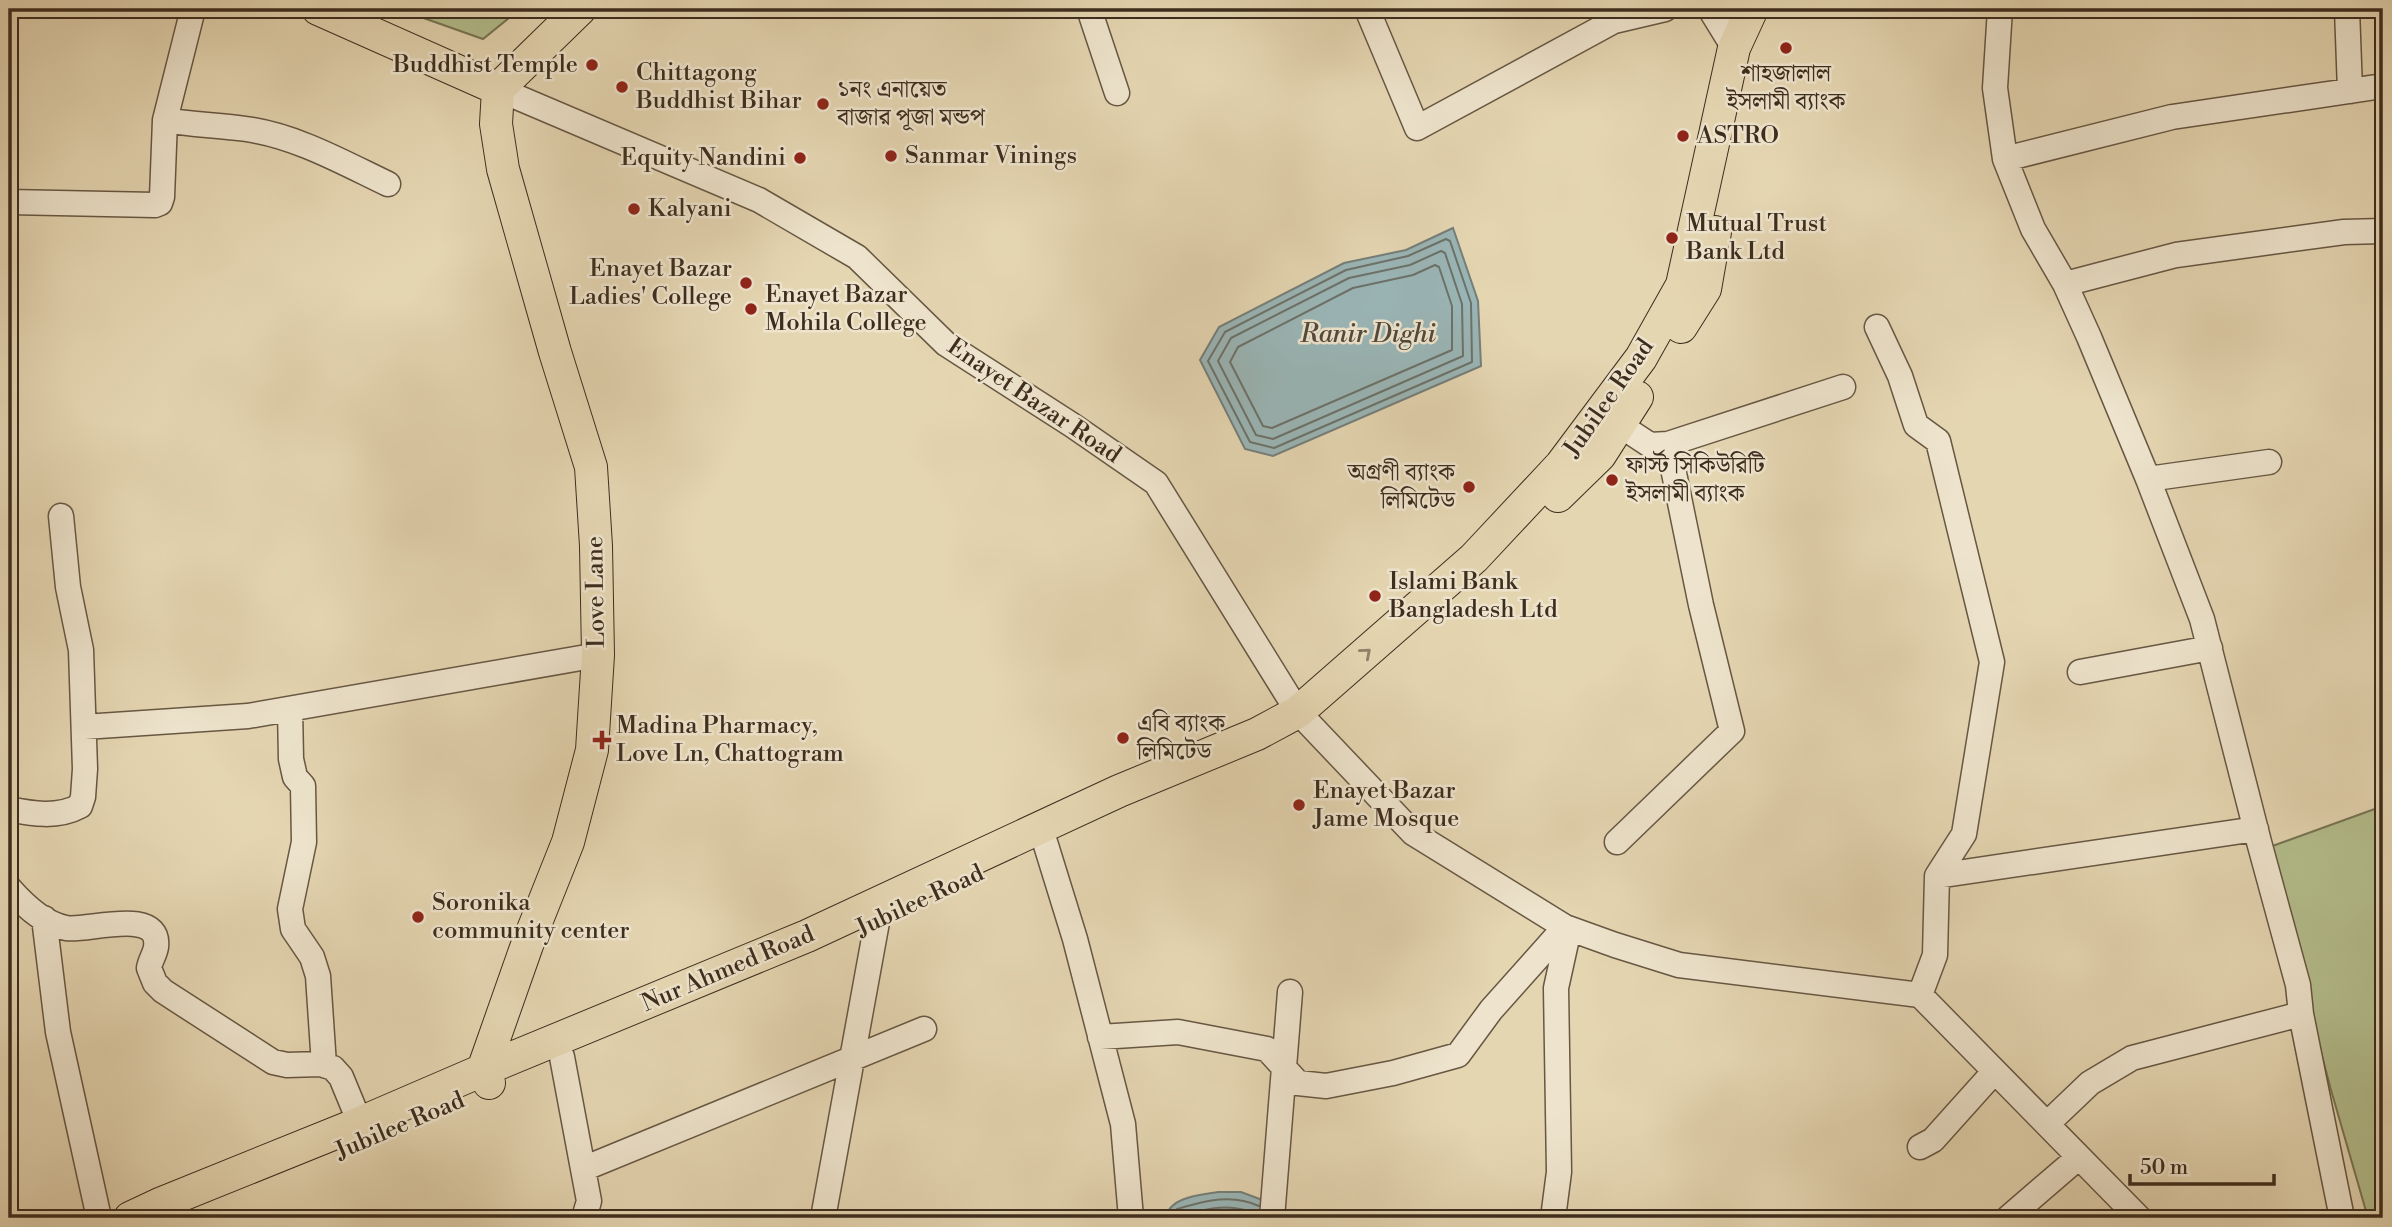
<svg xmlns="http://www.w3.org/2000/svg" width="2392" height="1227" font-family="'Libre Bodoni','Noto Serif Bengali',serif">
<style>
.green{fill:#b4be8d;stroke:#787656;stroke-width:2}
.water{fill:#9ab6b7;stroke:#757f7a;stroke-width:2}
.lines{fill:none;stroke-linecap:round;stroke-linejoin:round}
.shore{stroke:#6c726a;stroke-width:2}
.minor-casing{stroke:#675743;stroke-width:27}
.major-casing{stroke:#3d2d1e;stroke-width:34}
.minor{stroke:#eee4cd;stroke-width:24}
.major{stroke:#e5d6b2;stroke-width:32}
.oneway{stroke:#918268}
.poi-dot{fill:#8f2418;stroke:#eee4cd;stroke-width:2.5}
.labels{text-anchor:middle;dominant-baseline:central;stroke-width:5;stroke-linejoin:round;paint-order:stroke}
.poi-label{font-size:24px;fill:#3d2d1e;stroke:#eee4cd;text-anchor:start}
.street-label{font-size:24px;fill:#3d2d1e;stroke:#eee4cd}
.water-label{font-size:26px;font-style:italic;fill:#50483d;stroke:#eee4cd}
</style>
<rect width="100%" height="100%" fill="#e5d6b2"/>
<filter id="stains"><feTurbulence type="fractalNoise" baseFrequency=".00286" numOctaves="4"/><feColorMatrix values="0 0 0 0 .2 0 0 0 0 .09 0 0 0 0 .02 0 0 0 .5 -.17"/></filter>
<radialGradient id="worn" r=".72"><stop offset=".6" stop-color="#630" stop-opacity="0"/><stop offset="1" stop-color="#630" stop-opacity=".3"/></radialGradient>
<path class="green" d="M398,9h122l-37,30z
M2383,806v412h-15l-37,-128 -64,-242z"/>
<path class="water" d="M1453,228l25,73 3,65 -208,90 -28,-7 -45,-89 19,-33 125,-64 62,-13z
M1218,1192h23l24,9 1,17h-100c3,-21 34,-23 52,-26z"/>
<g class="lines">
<path class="shore" d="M1446,239l4,2 21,62 1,59 -198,86 -24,-6 -42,-81 17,-29 121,-62 62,-14z
M1441,251l4,2 17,51 1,52 -190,83 -17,-4 -38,-74 13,-23 118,-60 61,-13z
M1435,265l4,2 13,39v44l-180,78 -9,-2 -33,-64 8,-15 115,-59 60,-13z
M1173,1218l4,-9c28,-8 54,-16 82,-3
M1182,1218c19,-10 45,-14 66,-7l3,7"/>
<defs>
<path id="minor" d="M1089,9l28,84
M1367,9l50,119 197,-107 51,-12
M1710,9l24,39
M2000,9l-5,79 10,71 28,70 32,55 24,53 59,142 54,140 57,223 39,143 3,29 41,204
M2347,9l3,82
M498,89l261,111 98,57 89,87 126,81 84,58 142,229 115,121 152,94 50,18 64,20 241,30 219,223
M165,120c27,5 54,5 81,9 50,7 96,33 142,55
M2005,159l167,-42 211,-31
M9,202l146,3 5,-2 2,-6 3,-77 28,-111
M2065,284l111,-29 168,-23 39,-1
M1877,327l23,49 16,49 22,16 54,221 -28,172 -27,42 -2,79 -15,40
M1606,416l44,29 18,-1 175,-57
M2148,479l121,-17
M2080,672l130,-24
M290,709l1,50 4,18 8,9 1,56 -14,67 3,20 19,28 6,19 6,89
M84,727l164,-11 350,-61
M9,809c23,5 49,9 71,-3l3,-9 2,-28 -4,-119 -13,-63 -7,-71
M1045,842l30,97 48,185 8,94
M1617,842l115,-111 -31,-126 -33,-161
M1937,876l319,-47
M9,888c14,16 34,36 57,40 20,4 95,-22 90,19 -1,7 -6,14 -7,21l6,15 8,8 110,71 14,3 34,-1 12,4 8,9 19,46
M44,918l14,114 41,186
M1100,1037l78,-5 89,17 31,34 28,3 67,-13 65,-18 33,-45 74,-83
M562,1057l27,144 -5,17
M2047,1124l43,-41 42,-25 169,-44
M1920,1147l13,-7 61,-68
M583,1169l341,-140
M823,1218l54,-296
M1272,1218l18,-226
M1553,1218l6,-46 -3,-184 13,-59
M2008,1218l71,-61"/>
<path id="major" d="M318,9l180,80
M498,89l82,-80
M1681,327l24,-38 10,-57
M1558,496l42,-41 37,-58
M489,1083l-6,-13 44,-125 41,-103 24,-92 6,-95 -2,-109 -5,-79 -36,-115 -52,-183 -7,-45 2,-35
M130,1218l32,-15 198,-80 123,-53 324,-134 312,-145 138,-57 41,-22 176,-154 87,-93 80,-107 41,-73 52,-237 18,-39"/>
</defs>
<use href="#minor" class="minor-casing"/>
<use href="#major" class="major-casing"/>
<use href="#minor" class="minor"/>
<use href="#major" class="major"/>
</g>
<defs><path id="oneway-chevron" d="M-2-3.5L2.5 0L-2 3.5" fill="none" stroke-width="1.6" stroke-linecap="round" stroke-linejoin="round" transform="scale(1.75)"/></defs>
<use class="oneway" href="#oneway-chevron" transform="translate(1366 653) rotate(-41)"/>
<g class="poi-dot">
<circle cx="1786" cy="48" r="7"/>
<circle cx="592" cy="65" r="7"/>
<circle cx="622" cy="87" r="7"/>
<circle cx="823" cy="104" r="7"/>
<circle cx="1683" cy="136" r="7"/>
<circle cx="891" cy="156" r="7"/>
<circle cx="800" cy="158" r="7"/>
<circle cx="634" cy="209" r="7"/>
<circle cx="1672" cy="238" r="7"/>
<circle cx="746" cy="283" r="7"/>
<circle cx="751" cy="309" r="7"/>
<circle cx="1612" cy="480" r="7"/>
<circle cx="1469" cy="487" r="7"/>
<circle cx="1375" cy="596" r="7"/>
<circle cx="1123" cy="738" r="7"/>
<path d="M598.5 729.5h7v7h7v7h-7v7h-7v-7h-7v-7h7z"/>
<circle cx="1299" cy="805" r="7"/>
<circle cx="418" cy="917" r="7"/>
</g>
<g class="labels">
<g class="poi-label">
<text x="578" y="65" text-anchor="end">Buddhist Temple</text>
<text x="636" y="73">Chittagong<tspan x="636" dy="28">Buddhist Bihar</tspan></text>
<text x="1786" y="74" text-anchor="middle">শাহজালাল<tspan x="1786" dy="28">ইসলামী ব্যাংক</tspan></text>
<text x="837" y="90">১নং এনায়েত<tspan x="837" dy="28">বাজার পূজা মন্ডপ</tspan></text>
<text x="1697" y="136">ASTRO</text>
<text x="905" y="156">Sanmar Vinings</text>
<text x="786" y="158" text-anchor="end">Equity Nandini</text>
<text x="648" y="209">Kalyani</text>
<text x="1686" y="224">Mutual Trust<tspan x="1686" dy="28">Bank Ltd</tspan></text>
<text x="732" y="269" text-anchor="end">Enayet Bazar<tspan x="732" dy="28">Ladies' College</tspan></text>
<text x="765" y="295">Enayet Bazar<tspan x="765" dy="28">Mohila College</tspan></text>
<text x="1626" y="466">ফার্স্ট সিকিউরিটি<tspan x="1626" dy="28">ইসলামী ব্যাংক</tspan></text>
<text x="1455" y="473" text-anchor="end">অগ্রণী ব্যাংক<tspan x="1455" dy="28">লিমিটেড</tspan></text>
<text x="1389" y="582">Islami Bank<tspan x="1389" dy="28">Bangladesh Ltd</tspan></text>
<text x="1137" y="724">এবি ব্যাংক<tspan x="1137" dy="28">লিমিটেড</tspan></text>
<text x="616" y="726">Madina Pharmacy,<tspan x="616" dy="28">Love Ln, Chattogram</tspan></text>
<text x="1313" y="791">Enayet Bazar<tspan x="1313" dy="28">Jame Mosque</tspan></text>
<text x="432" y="903">Soronika<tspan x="432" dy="28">community center</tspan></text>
</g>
<g class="street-label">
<text transform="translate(1609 398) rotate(-55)">Jubilee Road</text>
<text transform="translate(1034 401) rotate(34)">Enayet Bazar Road</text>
<text transform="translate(596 592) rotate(-91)">Love Lane</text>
<text transform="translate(920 901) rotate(-25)">Jubilee Road</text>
<text transform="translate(728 969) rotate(-23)">Nur Ahmed Road</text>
<text transform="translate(400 1126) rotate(-23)">Jubilee Road</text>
</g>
<g class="water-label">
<text x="1368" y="334">Ranir Dighi</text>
</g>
</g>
<rect width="2392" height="1227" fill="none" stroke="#e5d6b2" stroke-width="35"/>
<rect x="10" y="10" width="2371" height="1206" fill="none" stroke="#3d2d1e" stroke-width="3.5"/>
<rect x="18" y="18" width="2357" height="1192" fill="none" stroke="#3d2d1e" stroke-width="2"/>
<path d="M2130 1174v10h144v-10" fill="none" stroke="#3d2d1e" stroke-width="3.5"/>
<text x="2140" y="1174" font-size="21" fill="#3d2d1e" stroke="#eee4cd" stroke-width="5" paint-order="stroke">50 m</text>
<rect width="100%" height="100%" filter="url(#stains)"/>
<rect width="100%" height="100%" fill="url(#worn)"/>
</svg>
